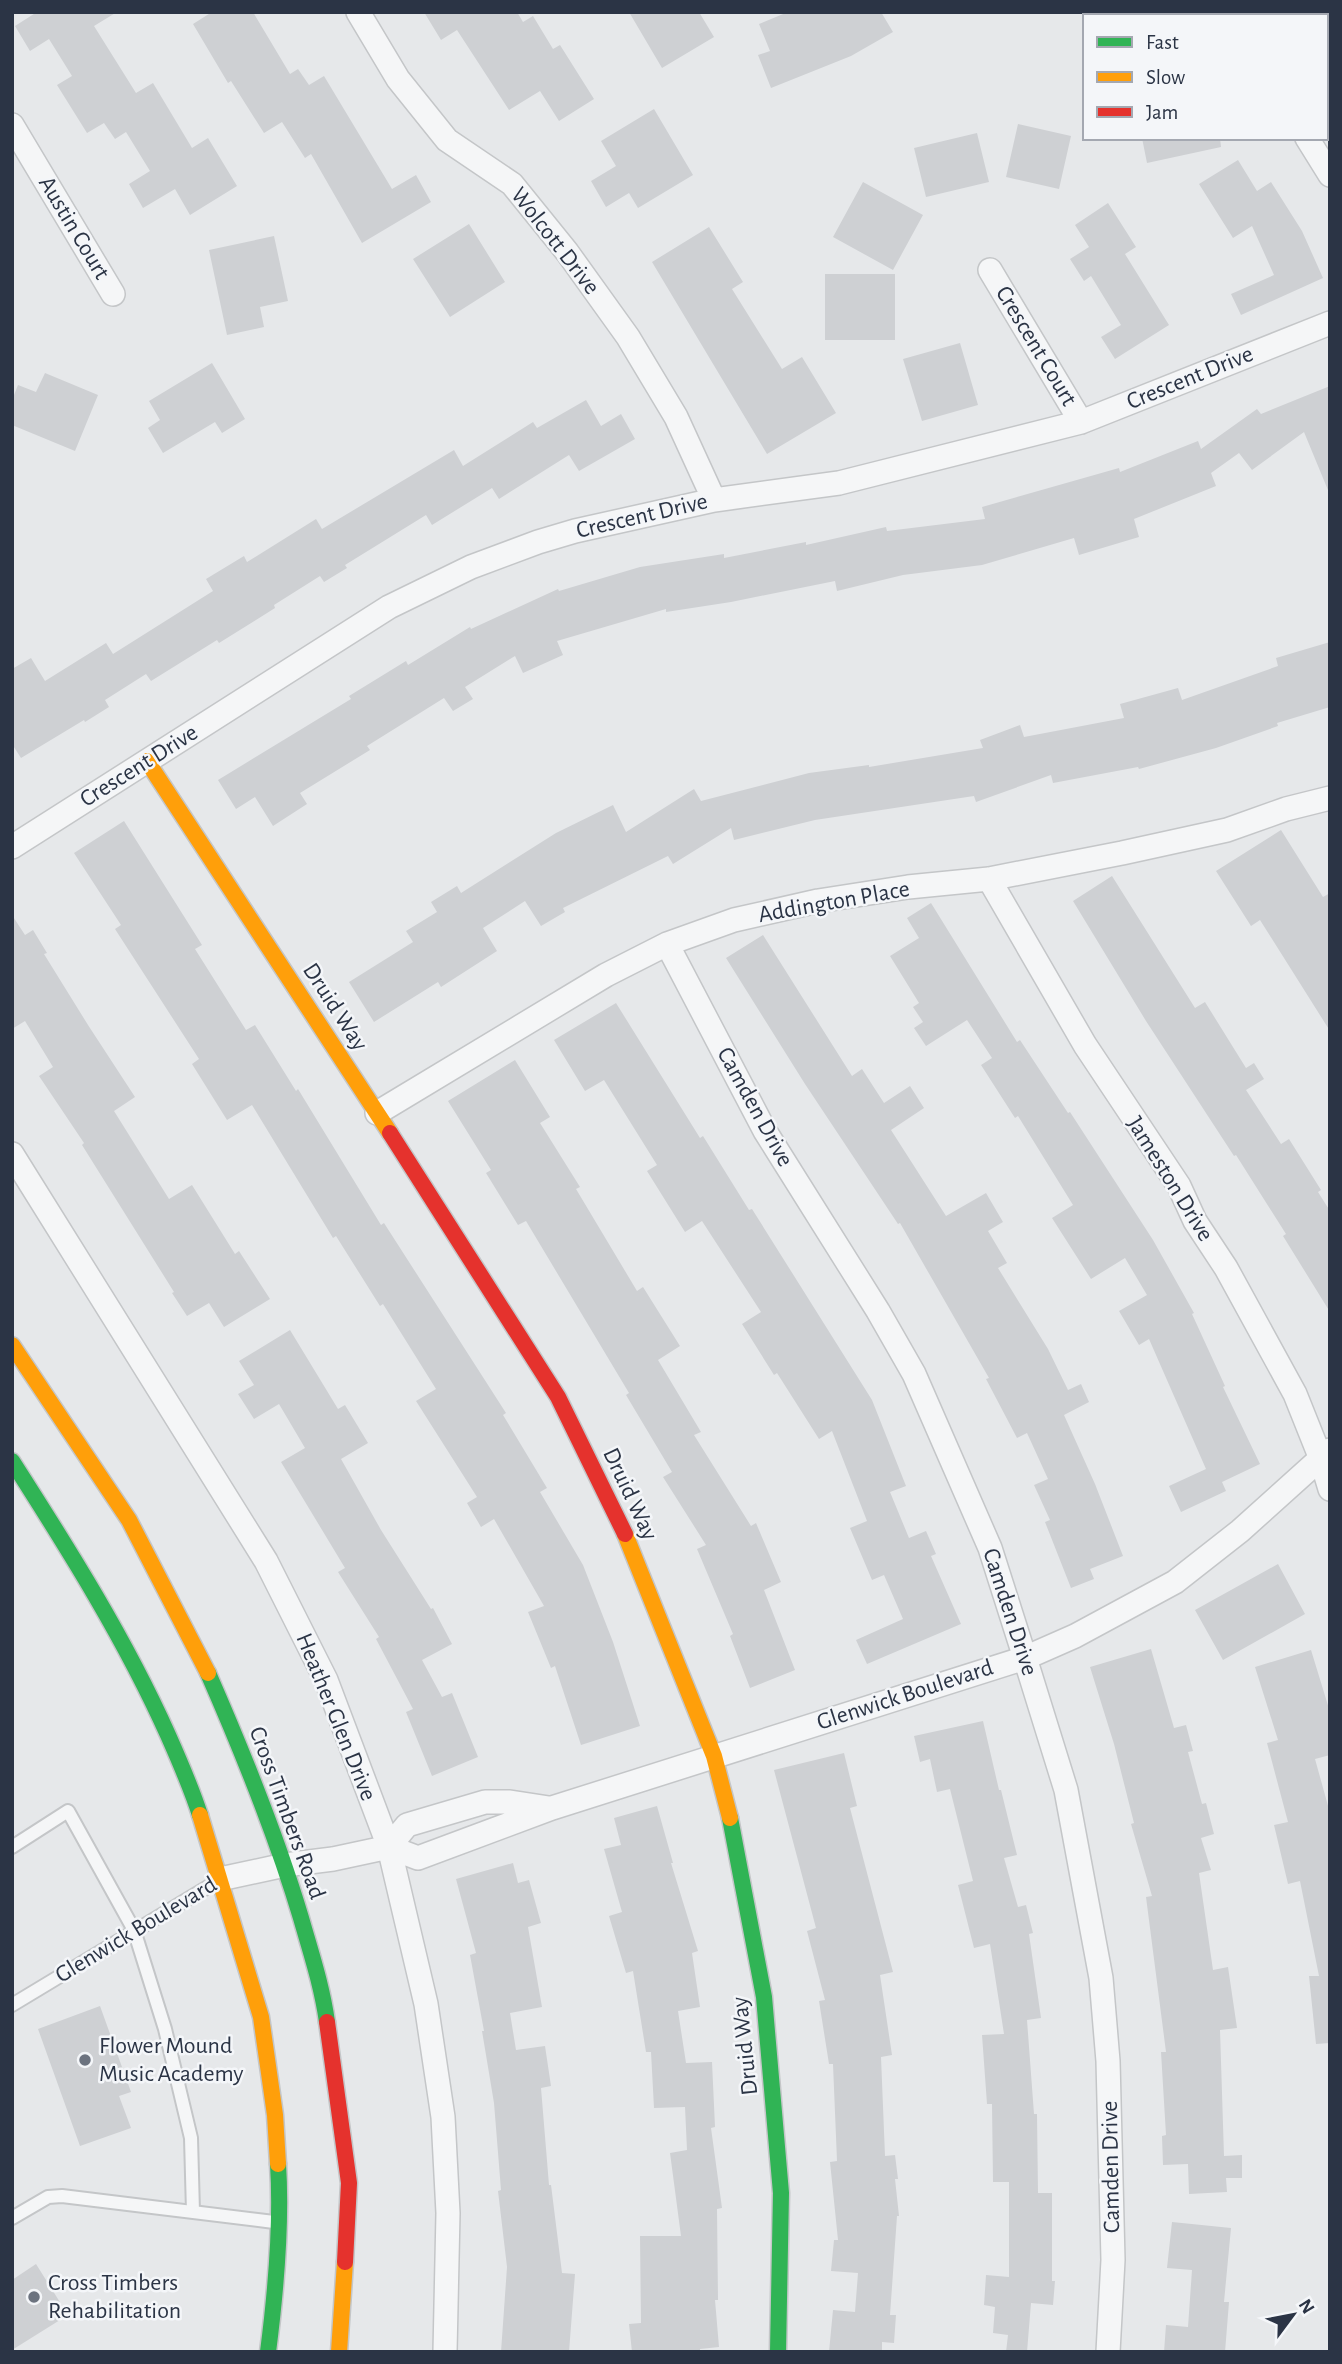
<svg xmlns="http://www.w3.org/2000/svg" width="1342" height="2364" font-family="'Alegreya Sans',sans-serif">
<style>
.building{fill:#ced0d3}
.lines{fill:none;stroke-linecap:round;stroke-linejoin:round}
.lane-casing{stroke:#c4c6c8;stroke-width:16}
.street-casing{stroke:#c4c6c8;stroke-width:26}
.fast-casing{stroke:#c4c6c8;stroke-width:19}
.slow-casing{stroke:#c4c6c8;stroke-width:19}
.jam-casing{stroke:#c4c6c8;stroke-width:19}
.lane{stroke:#f5f6f7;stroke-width:12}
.street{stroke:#f5f6f7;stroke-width:23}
.fast{stroke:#30b455;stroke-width:16}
.slow{stroke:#ff9f0a;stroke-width:16}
.jam{stroke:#e5322d;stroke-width:16}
.poi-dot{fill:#6c737f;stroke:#f4f6f9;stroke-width:2.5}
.labels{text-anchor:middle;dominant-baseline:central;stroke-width:5;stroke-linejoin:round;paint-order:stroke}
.street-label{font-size:24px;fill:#2b3445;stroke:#f4f6f9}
.poi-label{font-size:24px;fill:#2b3445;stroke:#f4f6f9;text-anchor:start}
</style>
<rect width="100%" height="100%" fill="#e6e8ea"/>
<path class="building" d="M37,12h80l-23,14 42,67 17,-10 39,65 16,-10 29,48 -47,29 -15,-26 -32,19 -14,-24 21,-13 -24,-39 -11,7 -11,-16 -17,10 -30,-48 15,-9 -23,-37 -19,12 -15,-25z
M212,12h41l37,62 8,-5 11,16 15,-9 68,113 24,-14 15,27 -69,41 -51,-89 -6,4 -23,-36 -18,11 -33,-52 -3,2 -35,-59z
M424,12h93l6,10 10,-6 20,33 7,-4 34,54 -35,22 -19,-30 -31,19 -52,-80 -16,10z
M629,12h70l15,25 -52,31z
M788,12h93l12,20 -42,24 -80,32 -13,-33 12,-4 -11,-27z
M654,109l39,66 -55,33 -9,-15 -23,14 -15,-26 25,-15 -15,-25z
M1018,124l53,12 -12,53 -53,-12z
M977,133l12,49 -63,15 -12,-49z
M1142,138h78l1,9 -74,16z
M1238,160l19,31 14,-9 31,49 21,47 -82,37 -10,-21 43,-19 -22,-49 -19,12 -34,-54z
M863,182l60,33 -30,55 -60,-33z
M1108,203l28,44 -11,7 44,71 -54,34 -14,-22 20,-12 -30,-49 -7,5 -14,-22 19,-12 -14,-22z
M469,224l36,58 -55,35 -37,-58z
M709,227l34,55 -11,7 50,80 20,-12 34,56 -69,41 -115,-192z
M274,236l14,65 -28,6 4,20 -37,8 -18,-85z
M825,274h70v66h-70z
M960,343l18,62 -56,16 -19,-62z
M212,363l33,56 -23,14 -7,-11 -52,31 -15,-25 12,-8 -11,-19z
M45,373l53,22 -23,56 -63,-26v-25l6,-15 18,7z
M1330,386v109l-26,-63 -52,38 -13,-17 -28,20 5,13 -82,33 5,18 -60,18 -5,-17 -92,27 -79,10 -66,16 -2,-10 -104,21 -65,10v-3l-109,32 6,14 -40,18 -8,-17 -50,31 8,12 -20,12 -9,-13 -77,48 3,4 -70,43 7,11 -34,22 -18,-29 -19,12 -18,-29 133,-81 -2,-3 57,-35 2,4 62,-38 1,2 87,-40 1,2 81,-24 84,-13v4l82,-16v3l80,-18 1,4 98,-12 -3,-12 137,-39 1,4 78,-31 3,8 56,-40 4,5z
M586,400l15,26 20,-12 14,25 -56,32 -10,-16 -70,44 -7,-11 -60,37 -6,-10 -81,50 2,3 -23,14 -4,-6 -46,29 1,3 -56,35 -2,-3 -66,41 -5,-7 -41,26 4,7 -24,15 -1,-2 -63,38 -9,-14v-75l19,-11 14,23 61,-38 7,11 100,-63 -7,-12 38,-23 3,6 69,-43 6,10 132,-79 9,16 70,-44 4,6z
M1330,642v65l-53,16 1,3 -62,22 -77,21 -1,-2 -85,16 -2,-8 -75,27 -2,-6 -159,24 -81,20 -3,-12 -58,36 -5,-8 -105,52 2,4 -24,14 -16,-25 -42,27 14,23 -56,36 -3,-5 -64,40 -25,-40 64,-40 -7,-11 31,-19 -6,-10 26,-16 4,7 95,-60 57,-28 13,27 68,-43 7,12 108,-28 60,-8v2l114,-19 -3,-8 40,-15 4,12 100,-19 -4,-14 58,-16 4,12 96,-34 -2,-8z
M124,821l78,124 -7,4 51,81 9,-5 41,66 2,-2 83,136 3,-2 122,190 -3,2 44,73 -7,4 43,73 30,77 27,84 -59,19 -26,-79 -4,2 -23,-56 16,-6 -50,-87 -13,8 -14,-24 10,-6 -61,-96 20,-12 -53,-85 -3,2 -44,-70 -3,2 -81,-133 -25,15 -35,-56 7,-5 -84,-130 6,-4 -47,-72z
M1281,830l42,67 7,-4v138l-70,-111 -9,6 -35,-55z
M1112,876l83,132 10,-6 41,66 8,-5 10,16 -18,11 35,54 8,-5 32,51 -3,2 12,19v101l-47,-76 3,-2 -50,-79 -2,1 -88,-135 -73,-120z
M931,903l86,139 3,-2 48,73 2,-1 83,128 41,73 -2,1 33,72 -2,1 37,77 -38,18 4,9 -45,21 -12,-26 37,-17 -57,-130 -10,6 -20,-34 28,-16 -22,-37 -34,21 -39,-61 21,-13 -55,-89 -3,2 -34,-53 11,-7 -25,-38 -41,26 -12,-18 9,-6 -10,-15 6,-4 -29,-47 29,-18 -12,-20z
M12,915l13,20 8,-5 14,23 -3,1 44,71 47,72 -21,14 55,88 23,-14 43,69 4,-3 31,48 -46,28 -15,-24 -22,13 -15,-23 2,-1 -92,-147 2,-2 -45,-67 14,-9 -28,-46 -13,8z
M763,935l89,141 10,-7 22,34 26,-17 14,22 -33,22 55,86 40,-23 17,29 -15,9 19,32 -9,5 50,81 20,41 13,-6 8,18 -25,13 31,69 28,72 -33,13 4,10 -23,9 -26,-66 5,-2 -16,-35 14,-6 -21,-46 -10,5 -31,-59 3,-1 -89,-155 -2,1 -93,-140 -79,-126z
M616,1003l84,135 3,-2 46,74 3,-1 120,191 34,86 -16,6 19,46 17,-7 10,23 -5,2 30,68 -94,40 -11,-24 47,-21 -19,-44 -12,5 -22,-52 17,-7 -35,-90 -13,8 -42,-66 -3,2 -32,-51 19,-12 -59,-91 -17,11 -38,-61 10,-6 -53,-85 -19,11 -31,-51z
M515,1060l35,57 -10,6 40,64 -4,2 61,102 6,-4 37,59 -22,14 43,72 -7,3 57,91 5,-3 25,59 -17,8 31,80 -45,18 -20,-52 3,-2 -36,-85 9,-4 -43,-68 9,-5 -46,-77 3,-2 -103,-172 -8,4 -32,-52 5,-3 -43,-69z
M290,1330l48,79 7,-4 23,38 -27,16 40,71 50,79 2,-1 19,36 -30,16 20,37 10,-4 26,64 -46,19 -26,-64 7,-3 -37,-70 3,-2 -41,-65 7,-4 -64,-106 24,-14 -26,-44 -25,15 -16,-25 16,-9 -15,-24z
M1278,1564l27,50 -82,46 -28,-50z
M1151,1649l23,79 12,-3 7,26 -5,1 14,52 4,-1 8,31 -13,4 10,32 -12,3 14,97 15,-3 9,61 -17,2 4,126 18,-1v23h-16l1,14 -38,2 -1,-30 -25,1 -1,-29 4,-1 -5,-83h5l-20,-155 6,-1 -21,-72 3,-1 -20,-79 -24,-77z
M1311,1650l19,62v43l-15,4 15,54v230l-14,1 -7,-68h10l-19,-95 -12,3 -14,-59 14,-3 -21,-79 11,-3 -23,-73z
M983,1721l16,69h2l16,65 -13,3 14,49 8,-2 7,28 -4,1 12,84 -14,2 7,94h3l1,79h14v88h3l-2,24 -22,-2 -4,49h-21l2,-17 -15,-2 2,-26 -11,-2 2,-30 23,2v-95h-16l-1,-78h-5l-5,-69 22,-1 -14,-90 -16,4 -16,-63 15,-4 -23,-92 -13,3 -7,-33 -10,3 -6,-26z
M844,1753l13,53 -7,2 43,164 -13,3 12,80 -11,2 4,99 10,-1 3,24h-3l4,37h-2l-7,99h6l-2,28 -12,-1v10h-53l4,-42 22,2 3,-39 -27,-2 3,-31h4l-8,-78 7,-1 -4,-97h-4l-10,-63 6,-1 -18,-69 9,-3 -42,-158z
M657,1806l16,57h-2l27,88 -6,2 8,54 -22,4 8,52 26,-1 3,65 -4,1 11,80 -5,1 1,91h-3l4,47 -19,2v3h-68l-3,-28 12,-1 -1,-87h41l-11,-83 17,-3 -2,-43 -31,1 -3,-56h-5l-13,-81 -7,2 -17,-57 13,-4 -18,-63 17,-4 -7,-27z
M513,1863l5,20 11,-3 12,43 -13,4 14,80 -32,6 6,37 29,-4 6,40 -10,2 8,97h2l11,88 13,1 -6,78h-68l6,-85 -9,-76 3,-1 -7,-87 -12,-72h2l-14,-76 6,-2 -20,-74z
M100,2006l31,86 -12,4 12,32 -51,18 -42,-117z
M1172,2222l59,6 -7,74h5l-4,50h-61l2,-27 22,2 4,-57 -25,-2z
M36,2264l32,51 -56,35v-70z"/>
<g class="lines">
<defs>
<path id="lane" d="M12,1847l56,-36 66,119 31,99 26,109 2,74
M12,2005l204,-123
M12,2218l36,-21 14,-1 212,26"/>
<path id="street" d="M358,12l40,67 49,61 65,44 55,68 61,85 48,80 38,83
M1326,68l4,-2
M12,125l101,169
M1307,138l23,37
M990,270l91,152
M12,847l377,-240 82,-40 67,-25 37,-11 139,-31 125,-17 242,-61 249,-99
M989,879l96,166 94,141 16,35 31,47 69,126 26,65 9,30
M667,944l98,187 113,180 36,63 76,174 35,110 41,132 35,188 7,83 5,199 -5,92
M377,1113l229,-138 61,-31 67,-24 84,-19 90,-14 81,-8 133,-26 105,-23 59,-21 44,-11
M12,1154l254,407 60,119 63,167 37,157 17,113 5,96 -3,139
M389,1847l18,-22 78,-23h25l39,6
M220,1879l65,-14 48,-6 56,-12 29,11 134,-50 473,-150 50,-22 100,-54 65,-51 90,-81"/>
<path id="fast" d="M12,1461c57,89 113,178 156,274 12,27 23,52 32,80
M208,1673c35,80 68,161 93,245 10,35 21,68 26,104
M730,1818l34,179 17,196 -3,159
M268,2352c8,-62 14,-126 10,-188"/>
<path id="slow" d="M147,761l243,372
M12,1345l117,175 79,153
M625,1534l89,222 16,62
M200,1815l61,202 14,98 3,49
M339,2352l6,-90"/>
<path id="jam" d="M390,1133l168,264 67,137
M327,2022l22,161 -4,79"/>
</defs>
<use href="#lane" class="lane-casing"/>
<use href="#street" class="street-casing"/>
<use href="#fast" class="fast-casing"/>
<use href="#slow" class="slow-casing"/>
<use href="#jam" class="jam-casing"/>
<use href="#lane" class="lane"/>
<use href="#street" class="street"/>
<use href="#fast" class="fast"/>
<use href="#slow" class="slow"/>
<use href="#jam" class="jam"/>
</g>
<g class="poi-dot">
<circle cx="85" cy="2060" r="7"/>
<circle cx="34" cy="2297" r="7"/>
</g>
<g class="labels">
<g class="street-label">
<text transform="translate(74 228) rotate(59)">Austin Court</text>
<text transform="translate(555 241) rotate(52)">Wolcott Drive</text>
<text transform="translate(1036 346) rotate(59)">Crescent Court</text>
<text transform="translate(1190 378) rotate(-22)">Crescent Drive</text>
<text transform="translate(642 516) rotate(-13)">Crescent Drive</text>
<text transform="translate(139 766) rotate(-32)">Crescent Drive</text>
<text transform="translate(834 902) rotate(-10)">Addington Place</text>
<text transform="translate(335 1007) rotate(57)">Druid Way</text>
<text transform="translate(755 1107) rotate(61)">Camden Drive</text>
<text transform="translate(1170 1179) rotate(58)">Jameston Drive</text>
<text transform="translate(630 1494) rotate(65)">Druid Way</text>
<text transform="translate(1010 1612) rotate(72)">Camden Drive</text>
<text transform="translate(905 1695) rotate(-18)">Glenwick Boulevard</text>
<text transform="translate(336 1717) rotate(68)">Heather Glen Drive</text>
<text transform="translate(287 1813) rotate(70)">Cross Timbers Road</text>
<text transform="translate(136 1930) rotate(-31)">Glenwick Boulevard</text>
<text transform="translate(745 2046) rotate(-96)">Druid Way</text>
<text transform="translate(1111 2167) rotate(-91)">Camden Drive</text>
</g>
<g class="poi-label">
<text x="99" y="2046">Flower Mound<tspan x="99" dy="28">Music Academy</tspan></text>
<text x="48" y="2283">Cross Timbers<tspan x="48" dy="28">Rehabilitation</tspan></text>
</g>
</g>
<rect width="1342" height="2364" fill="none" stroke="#2b3445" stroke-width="28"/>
<rect x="1083" y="14" width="245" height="126" fill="#f4f6f9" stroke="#a4a8b1" stroke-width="2"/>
<rect x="1097" y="37" width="35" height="10" fill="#30b455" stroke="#a4a8b1" stroke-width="2"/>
<text x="1146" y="49" font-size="21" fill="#2b3445">Fast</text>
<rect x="1097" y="72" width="35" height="10" fill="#ff9f0a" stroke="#a4a8b1" stroke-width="2"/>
<text x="1146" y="84" font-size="21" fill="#2b3445">Slow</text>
<rect x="1097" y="107" width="35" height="10" fill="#e5322d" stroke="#a4a8b1" stroke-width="2"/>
<text x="1146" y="119" font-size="21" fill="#2b3445">Jam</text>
<g transform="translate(1293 2315) rotate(58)" stroke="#f4f6f9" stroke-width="5" paint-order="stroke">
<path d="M0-5L12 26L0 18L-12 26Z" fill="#2b3445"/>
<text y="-10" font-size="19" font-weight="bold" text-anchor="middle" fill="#2b3445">N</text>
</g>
</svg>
